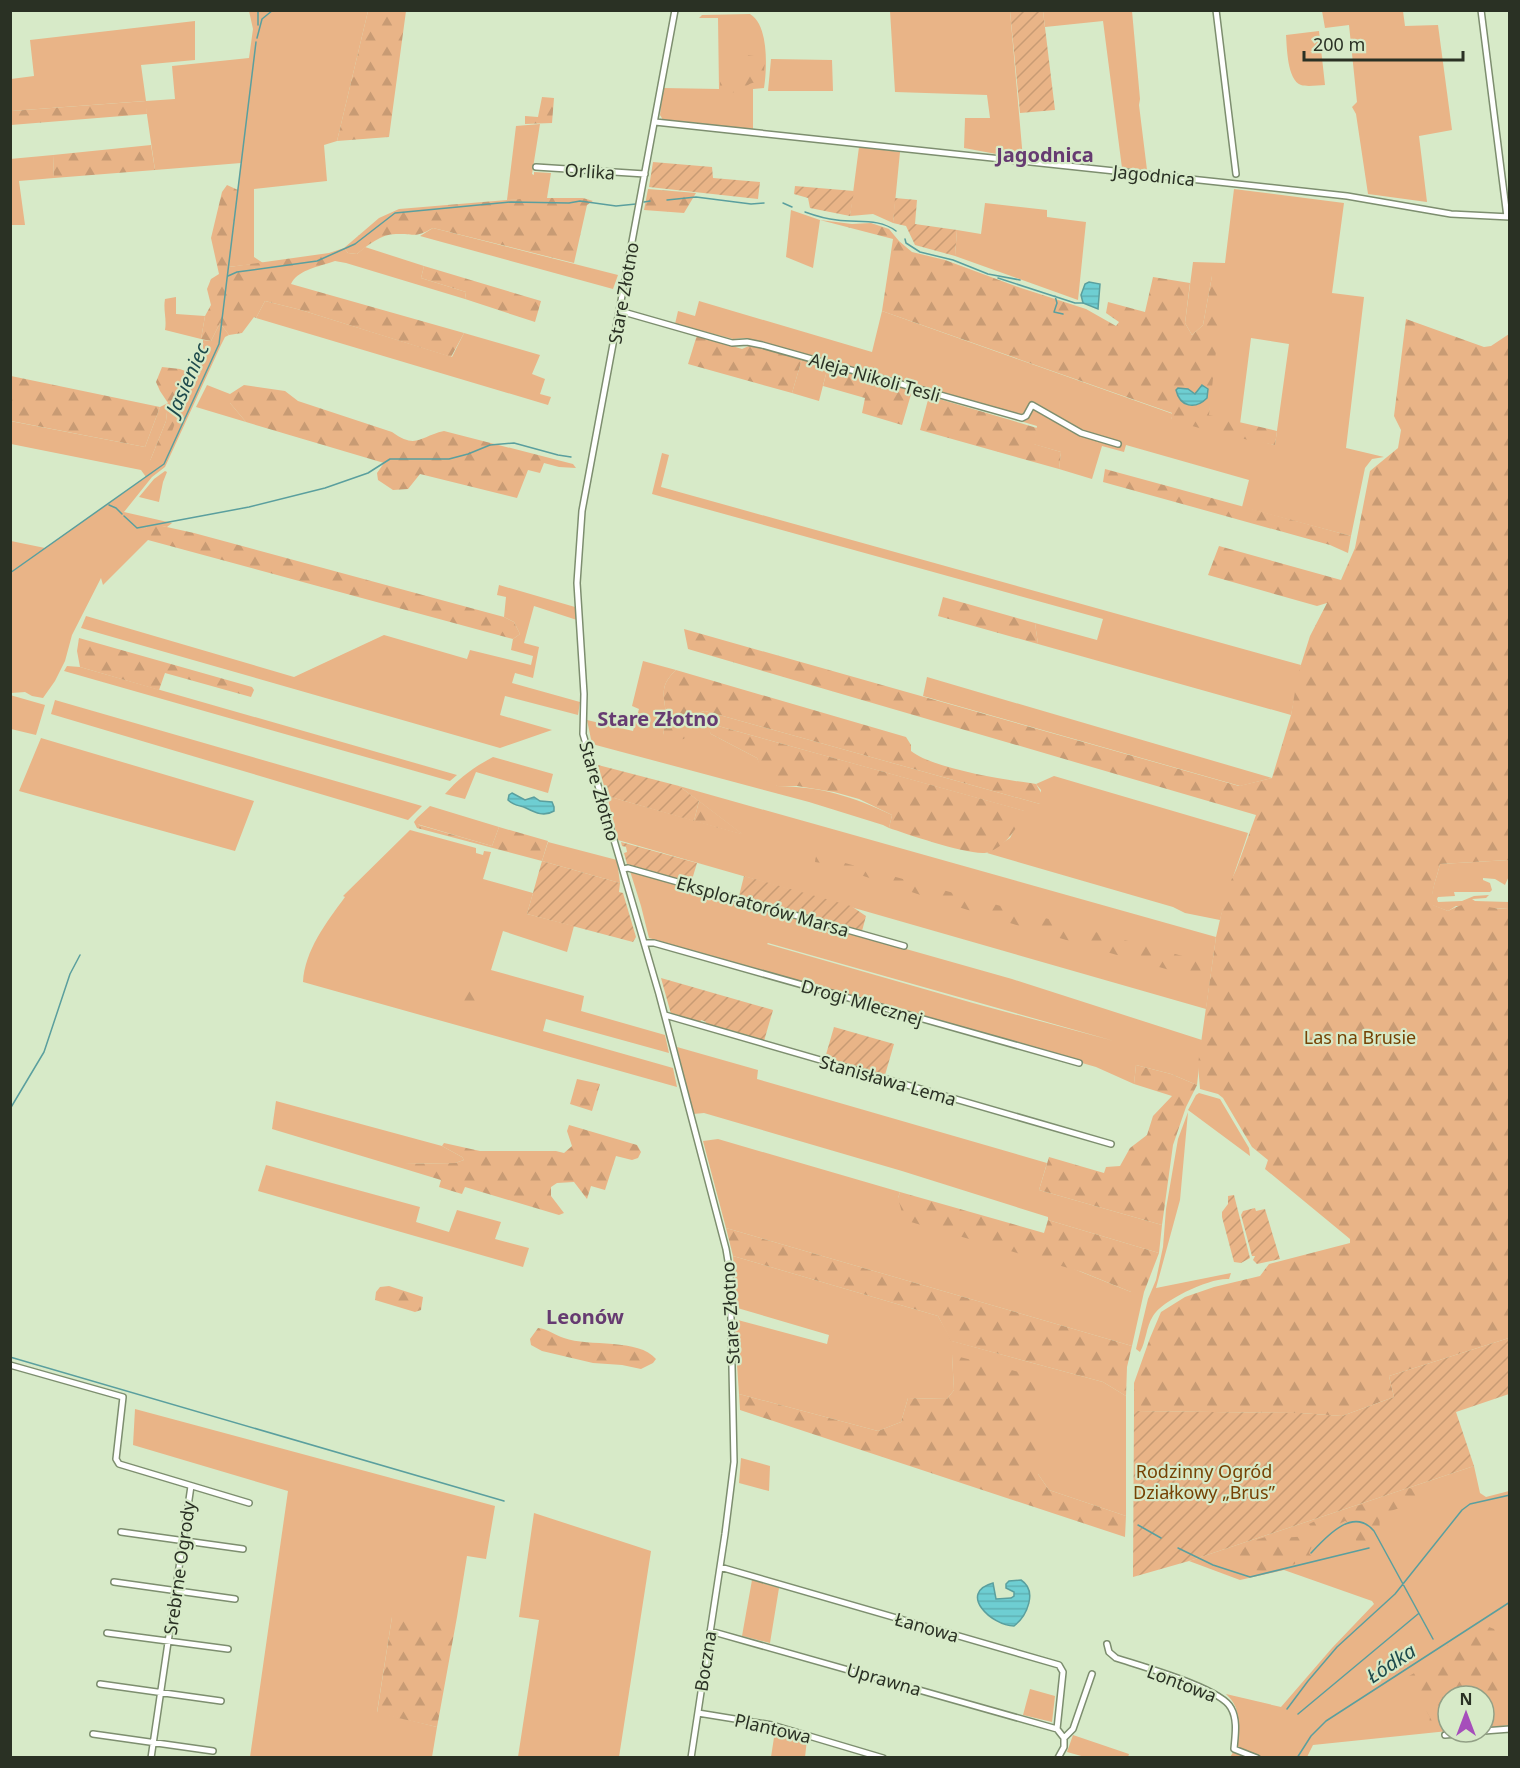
<svg xmlns="http://www.w3.org/2000/svg" width="1520" height="1768" font-family="'Noto Sans',sans-serif">
<style>
.green{fill:#e9b487;fill-rule:evenodd}
.forest{fill:url(#forest-firs)}
.garden{fill:url(#garden-furrows)}
.water{fill:url(#water-rules);stroke:#5a9f9e;stroke-width:1.5}
.lines{fill:none;stroke-linecap:round;stroke-linejoin:round}
.stream{stroke:#5a9f9e;stroke-width:1.5}
.street-casing{stroke:#7d8e6f;stroke-width:8}
.street{stroke:#fff;stroke-width:5}
.labels{text-anchor:middle;dominant-baseline:central;stroke-width:4.5;stroke-linejoin:round;paint-order:stroke}
.street-label{font-size:18px;fill:#2a3124;stroke:#d7eac8}
.park-label{font-size:18px;fill:#754204;stroke:#d7eac8}
.neighbourhood-label{font-size:20px;font-weight:bold;fill:#663b71;stroke:#d7eac8}
.water-label{font-size:20px;font-style:italic;fill:#1e4a4c;stroke:#d7eac8}
</style>
<defs>
<pattern id="forest-firs" width="22" height="20" patternUnits="userSpaceOnUse" patternTransform="scale(1.5)"><rect width="22" height="20" fill="#e9b487"/><path d="M5 1l3.5 6h-7zM16 11l3.5 6h-7z" fill="#c89b74"/></pattern>
<pattern id="garden-furrows" width="10" height="10" patternUnits="userSpaceOnUse" patternTransform="scale(1.5)"><rect width="10" height="10" fill="#e9b487"/><path d="M-1 1l2-2M0 10L10 0M9 11l2-2" fill="none" stroke="#c89b74"/></pattern>
<pattern id="water-rules" width="6" height="5" patternUnits="userSpaceOnUse" patternTransform="scale(1.5)"><rect width="6" height="5" fill="#6eced2"/><path d="M0 2.5h6" fill="none" stroke="#5fb1b4"/></pattern>
</defs>
<rect width="100%" height="100%" fill="#d7eac8"/>
<path class="green" d="M249,11h119l-31,130 -13,4 3,36 -73,8v68l9,6 -35,4 13,-104 -86,7 -10,-69 -134,10v-32l23,-3 -4,-36 165,-19v39l-54,5 5,36 29,-2 -3,-33 77,-8 4,-29z
M890,11h120l13,148 -59,-11 1,-30h25l-3,-23 -92,-3z
M1043,11h89l8,88 -1,6 8,65 -25,-2 -19,-147 -58,6z
M1322,11h81l2,15 33,-1 14,105 -33,6 8,66 -59,-8 -12,-80 -4,-7 5,-5 -8,-77 -24,3z
M750,14c19,11 17,55 14,74l-11,1v40l-90,-9 -3,-5 3,-27 56,1 -1,-71h-19l3,-3z
M1319,31l6,54c-7,0 -17,2 -24,0 -14,-5 -14,-38 -15,-50z
M771,59l61,1 1,31h-65z
M540,124l-8,50 2,1v-3l17,1 -4,25 -40,2 9,-74z
M859,147l41,5 -7,71 -20,-9 -23,2z
M53,155l1,23 -35,3 6,44h-14l-1,-66z
M1234,189l110,14 -12,90 32,4 -18,151 38,9 -12,2 -7,9 -14,68 -109,-29 7,-27 -123,-35 -2,7 -22,-6 -10,33 -33,-10 2,-17 -28,-8 4,-18 -293,-88 -11,1 -58,-15 3,-13 17,5 4,-15 173,51 10,-41 291,103 -2,5 104,26 14,-101 -38,-6 -11,86 -31,-8 3,-140 -9,49 -11,10 -7,-12 8,-61 32,1z
M985,203l62,7v7l39,5 -8,78 -123,-44 2,-26 24,4z
M791,210l29,10 -7,48 -27,-11z
M433,228l185,47 -5,14 -193,-53z
M365,247l59,19 -3,12 45,14 -1,7 -119,-36 -11,-2 -6,2v-10l15,-5 4,5 9,1z
M176,297v17l29,2 -4,23 -36,-9c2,-11 -2,-20 0,-31z
M265,301l36,9 151,47 12,-24 76,22 -8,19 13,5 -5,15 11,3 -3,8 -292,-87z
M220,323l9,12 -4,2 -4,8 -56,122 -13,10 -28,35 48,11 -5,4c-15,-3 -25,-2 -32,13h13l-45,45 -2,-7 -29,57 -7,26 -10,20 -12,17 -11,-2 -7,-4 -14,1v-152l34,7 101,-71 -5,-7 -130,-26 -1,-23 135,26 15,-40 8,-4 -2,18 -16,40 27,-43 16,-44h3l7,-25v-9l8,1z
M802,359l26,7 -9,35 -27,-8z
M207,385l23,9v9l16,19 -50,-15z
M662,453l7,2 -8,32 640,178 -10,50 -253,-71 -3,-21 62,17 6,-21 -451,-125z
M165,471l2,1 -4,10 -4,20 -20,-5 15,-18z
M499,585l76,22 2,13 -43,-14 -10,37 15,4 -6,31 -18,-5 -3,10 68,19 -2,13 -73,-19 -5,19 52,15 -52,18 -419,-120 5,-12 208,61 90,-42 83,24 3,-9 61,15 2,-9 -22,-6 2,-11 7,-5 -6,-12 -10,-5 2,-20 -9,-2z
M643,661l33,9c-17,16 -12,24 -10,45 1,6 -2,13 -3,20l27,-11 7,-11 8,-2 335,93 1,-14 -5,-6 18,-8 194,57c-9,29 -21,57 -28,87l-35,-7 -12,-6 -186,-54 23,-15 14,-27 -313,-87 -3,3 3,7 46,24 4,9 16,19c46,1 74,10 115,29l-3,13 -6,-3 -74,-23 -217,-58 -5,-24 46,11 6,-22 -7,-3z
M67,666l13,1 377,108 -7,6 -386,-110z
M927,677l345,101 -32,8 -317,-90z
M10,695l35,10 -9,30 -25,-6z
M55,700l367,106 -14,14 -357,-106z
M41,738l213,63 -19,50 -216,-60z
M493,757l60,17 -5,19 -72,-21 -11,27 -20,-5c14,-16 29,-27 48,-37z
M679,786l537,151 -10,72 -588,-169 -11,-44 135,38z
M430,806l69,21 -7,19 -75,-22v-6z
M410,830l66,18v5l7,2 1,-4 7,1 -8,27 50,14 -6,21 47,12 -7,26 -64,-21 -12,39 93,26 -3,15 84,24 4,18 -123,-34 -3,12 130,37 4,19 -374,-105c2,-32 23,-59 42,-85l-2,-1z
M548,842l69,18 3,23 -78,-22z
M1509,860v16l-4,9 -10,-6 -12,-1v2l7,3 2,7 -2,2h-36l1,4 -17,1 -1,2 1,3 24,-1 12,-5 15,-1 -3,3 -14,1 3,2 34,1v7l-53,-3 -8,5 -16,-6c-2,-13 5,-27 8,-41z
M630,871l382,108 190,61 -5,45 -26,-11 -35,-9 -2,19 -38,-17 -447,-129 -8,-32zM767,944l1,-1 346,98 -141,-38z
M677,1047l81,23 -1,9 290,84 -8,27 123,35 -3,28 -111,-33v-3l-146,-46 -198,-58 -11,1z
M1199,1093l21,6 29,49 1,8 -62,-46 8,-15z
M276,1101l166,45 20,11 2,3 -9,3 -50,1v5l-133,-40z
M1188,1112l-8,88 -24,88 75,-15 -2,6c-18,-2 -67,21 -76,37 -7,11 -7,26 -13,36l-4,-3 12,-50 8,-19 7,-33 3,-38 12,-70z
M718,1139l182,53 -2,6 233,94h13l-12,54 -406,-118 -23,-87z
M266,1165l154,42 -4,15 33,10 8,-22 44,12 -6,17 34,9 -6,19 -265,-76z
M733,1256l205,60 14,25 151,41 23,14v120l-77,-26 -11,-16 -1,-29 -85,-90 2,35 -7,9 -39,-1 -7,24 -23,9 -139,-37 -5,-75 93,25 2,-9 -95,-28 1,-25z
M135,1409l360,97 -9,53 -19,-3 -10,61h-65l-15,95 60,15 -5,30h-182l38,-266 -155,-46z
M741,1458l29,8 -1,25 -30,-8z
M1474,1466l6,27 6,4 23,-6v234l-25,3v-32h-36v35l-135,14 -6,12h-77c9,-10 11,-39 5,-51 -2,-5 -6,-9 -9,-12l55,13 51,-59 42,-44 -2,-3 -88,-31 -44,10 -51,-19z
M534,1513l117,38 -32,206h-101l21,-137 -20,-3z
M752,1580l27,8 -9,55 -28,-7z
M1030,1689l25,7 -3,26 -29,-7z
M775,1731l32,9 -2,17h-34z
M1073,1735l56,19 -1,3h-43l-18,-5z"/>
<path class="forest" d="M368,11h38l-17,126 -52,4z
M748,55l12,2 5,4 -2,20c-4,1 -11,1 -15,4 -11,6 -13,11 -28,4v-13l17,-2 10,7c2,-9 -1,-16 1,-26z
M542,97l12,1 -2,25 -27,1v-8l13,1z
M146,101l1,13 -136,11v-14z
M151,145l4,25 -101,8 -1,-23z
M227,185l11,5 -9,77 100,-14v10c-13,4 -32,8 -38,21l173,49 -13,24 -150,-47 -36,-9 -9,17 -2,-1 -12,16 -13,2 -9,-12 -9,18 -10,-2 4,-23 6,-11 -4,-16 4,-10 8,-5 -8,-36 11,-46z
M648,189l48,4 -12,20 -40,-3z
M531,198h52l10,3 -6,4 -13,58 -141,-35c-20,11 -17,5 -37,6 -15,0 -28,11 -39,20l-9,-1 -4,-5 35,-30 20,-9z
M820,220l32,4 19,-1 18,6 10,12 13,11 33,8 76,28 65,21 30,17 3,-4 -13,-9 2,-11 37,10 8,-35 37,6 -5,40 7,12 11,-10 9,-49 9,-1 2,12 -14,128 68,16 -2,14 -51,-10 -53,-15 1,-7 -290,-102 11,-72z
M424,266l117,35 -6,21 -70,-23 1,-7 -45,-14z
M1406,319l78,28 7,-1 18,-12v526l-69,4c-3,14 -10,28 -7,41l15,6c26,-15 35,-1 61,-2v429l-120,38 5,21 -52,19 -42,-3 -166,-2v-28l16,-45 11,-26 24,-15 29,-10 46,-11 9,-12 81,-21v-4l-85,-70 3,-9 -16,-13 -29,-49 -5,-4 -18,-5 -2,-25 18,-127 11,-48 9,-19 20,-55 -568,-166 -4,-20 555,157 33,-8 19,-63 7,-41 12,-38 17,-33 -10,3 -109,-31 11,-29 122,34 14,-32 15,-77 28,-23 3,-18 -7,-14z
M697,335l45,14 9,-4 51,14 -10,34 -104,-29z
M828,366l84,25 -10,34 -40,-12 3,-15 -42,-12z
M162,367l18,2 13,5 -30,82 -5,6 -8,-1 16,-40 2,-18 -8,-12 -4,-9z
M11,376l149,31 -15,40 -134,-26z
M244,385l41,6 13,10 94,31c25,18 28,4 52,-1l129,33 3,4 -17,-1 -15,-4 -4,10 -12,-3 -11,28 -97,-24 -12,15 -15,1 -15,-10 -1,-7 7,-10 -138,-41 -16,-19v-9z
M929,396l108,32 -3,16 27,8 -2,17 -139,-39z
M1105,469l246,67 -3,17 -18,-8 -227,-63z
M153,524l41,9 310,84 10,5 6,12 -7,5 -365,-99h-13l-3,-8 7,-1z
M943,597l92,26 3,21 -100,-28z
M79,638l173,49 2,3 -3,7 -86,-24 -6,17 -79,-23 -3,-16z
M676,670l230,67 5,8v6c23,18 95,29 125,33l8,14 -4,6 -335,-93 -8,2 -13,26 -11,1 -10,-5c1,-7 4,-14 3,-20 -2,-21 -7,-29 10,-45z
M711,724l314,87c-8,17 -17,33 -36,41 -14,6 -82,-18 -100,-24l3,-13 -33,-16 -25,-7 -37,-6h-20l-13,-6 -7,-22 -46,-24 -4,-7z
M699,801l45,34 -50,-14z
M417,818l2,1 -2,3 2,3 73,21 7,-19 49,14 -6,20 -125,-33 -3,-6z
M816,855l381,105 7,5 2,8 -2,4h-10c-123,-35 -245,-71 -366,-113l-13,-2z
M463 999a12 12 0 1 1 24 0a12 12 0 1 1-24 0Z
M1136,1065l35,9 26,11 -11,22 -13,38 -11,80 -123,-35 10,-33 55,16 2,-6 14,-1 10,-18 17,-13 6,-19 19,-20 -38,-12z
M577,1079l23,5 -8,27 -22,-7z
M569,1125l68,20 4,7 -3,6 -6,2 -16,-4 -11,34 -14,-4 -4,13 -13,-17 -17,1 -6,4v9l13,17 -5,2 -94,-28 -3,7 -23,-7 2,-7 -36,-11v-5l50,-1 9,-3 -2,-3 -20,-11 2,-3 36,8h76l8,2 8,-7 -5,-15z
M900,1192l144,41 4,-13 111,33 -15,39h-13l-49,-20 -178,-52 -6,-22z
M726,1228l406,118 -5,21 -1,29 -23,-14 -152,-41 -13,-25 -205,-60z
M389,1286l34,11 -2,13 -6,2 -40,-12 1,-8 4,-5z
M538,1328c10,1 16,7 26,10 25,9 75,0 92,21l-3,4 -12,6 -19,-4 -29,-2 -51,-12 -11,-6 -1,-6z
M952,1355l71,18 12,14 4,27 -1,60 11,16 77,26 -1,21 -385,-127 -1,-16 139,37 23,-9 7,-24 39,1 7,-9z
M1409,1488l7,2c5,7 3,12 1,20l-14,-3 -16,5 -1,-9c-8,11 -7,20 -5,33l-6,4 -18,4 -5,-19 -7,-4c-15,7 -30,16 -36,32l3,4 -5,5h-6l5,-9 -10,6 -1,5c-14,4 -33,11 -46,4l-1,-6 -2,-1 -6,8 -3,-1 1,-6 -3,-5 -9,-2 -6,-4 15,-4 5,3 4,-1 2,-6 26,-8 7,3 32,-2 2,-5 -4,-7 10,-5z
M392,1617h65l-20,110 -60,-14z
M1489,1627l5,2c7,14 9,71 1,85 -6,-7 -1,-15 -6,-23l-19,5h-22v9l-4,4 4,5v7l-19,3 1,-7 -5,-8 -9,5 -7,-1 14,-15 -14,-5v-17l9,-5h8l16,-22 19,-12 5,10 4,-1 -1,-6z"/>
<path class="garden" d="M1010,11h33l12,99 -35,3z
M653,162l59,5 1,11 47,4 -2,17 -109,-12z
M795,186l59,5 -4,25 -40,-8 -2,-10 -14,-4z
M895,198l22,2 -2,24 42,6 -2,26 -40,-11 -9,-19 -13,-3z
M598,765l81,21 20,15 -5,20 -87,-25z
M621,842l76,21 -6,20 -64,-19 -3,-11 3,-1 -1,-5 -4,-1z
M542,861l78,22 -1,9 4,1 13,44 -3,5 -106,-28z
M744,876l107,30 15,10 -4,15 -123,-35z
M661,978l112,32 -9,31 -59,-17 1,-2 -5,-2 -1,2 -29,-8z
M834,1027l60,17 -9,31 -60,-17z
M1234,1195l16,63 -9,5 -7,-1 -12,-45v-5l6,-8v-8z
M1255,1208l1,3 9,-2 15,50 -23,5 -4,-4 2,-4h-3l-11,-41 2,-4z
M1509,1338v56l-53,18 18,54 -285,95 -56,16 1,-166 166,2 42,3 52,-19 -5,-21z"/>
<path class="water" d="M1089,282l11,2 -2,25 -15,-6 -2,-8 4,-11z
M1202,385l6,4 -1,9c-12,12 -27,9 -31,-8l2,-2 10,1 7,5z
M512,793l13,7 9,-3 6,4 12,1 2,5v4c-10,6 -18,2 -28,-3 -7,-3 -12,-2 -18,-8l1,-5z
M1021,1580c17,11 6,36 -7,46 -22,0 -57,-33 -21,-43l3,16 15,-1 3,-2v-4l-8,-4v-4l3,-3z"/>
<g class="lines">
<path class="stream" d="M258,10v15
M257,38l5,-19 11,-9
M667,200l29,-3 55,7 13,-1
M644,202l6,-1
M783,203l9,4
M805,212c11,4 21,7 32,8 21,3 42,-2 59,11
M905,239l1,4 14,9 33,8 35,14 32,6
M228,276l9,-4 80,-11 38,-17 40,-31 116,-11 58,1 11,-2 36,5 20,-2
M998,278l77,25h8
M1055,296l2,7 -3,9 9,2
M109,505l7,3 6,6
M124,516l13,12 112,-21 76,-19 43,-15 22,-14h59l19,-5 22,-9 24,-2 44,12 13,2
M10,573l154,-109 55,-120 37,-302
M10,1109l34,-57 26,-78 10,-19
M10,1357l494,144
M1138,1525l23,13
M1178,1548l35,17 37,12 119,-29
M1311,1553c15,-16 42,-47 63,-22l59,108
M1287,1709l21,-28 29,-34 58,-53 67,-84 8,-6 40,-9
M1298,1714l120,-100
M1297,1758l14,-22 15,-15 184,-119"/>
<defs>
<path id="street" d="M675,10l-93,501 -5,72 7,111 -1,40 76,260 67,255 4,24 4,189 -9,72 -34,224
M1216,10l20,164
M1481,10l26,207
M655,122l582,62 110,12 104,18 59,3
M536,167l109,7
M620,311l112,32 15,-1 15,3 260,73 4,-2 6,-11 49,28 37,11
M623,869l5,-1 276,78
M645,943h9l425,120
M665,1015l446,129
M10,1365l113,32 -7,62 3,5 130,39
M121,1532l122,17
M720,1567l339,98 4,7 -6,57 7,9
M114,1582l121,17
M710,1631l347,98
M107,1633l121,16
M1107,1644l2,8 7,6c24,8 105,30 115,50 7,12 4,28 3,41l23,9
M100,1684l121,17
M698,1713l74,12 111,33
M1484,1731l26,-2
M93,1734l120,17
M1445,1735l33,-3
M151,1758l40,-272
M1058,1758l6,-11v-9l9,-9 19,-55"/>
</defs>
<use href="#street" class="street-casing"/>
<use href="#street" class="street"/>
</g>
<g class="labels">
<g class="street-label">
<text transform="translate(590 171) rotate(4)">Orlika</text>
<text transform="translate(1154 175) rotate(6)">Jagodnica</text>
<text transform="translate(623 293) rotate(-80)">Stare Złotno</text>
<text transform="translate(875 377) rotate(16)">Aleja Nikoli Tesli</text>
<text transform="translate(600 791) rotate(74)">Stare Złotno</text>
<text transform="translate(763 906) rotate(16)">Eksploratorów Marsa</text>
<text transform="translate(862 1002) rotate(16)">Drogi Mlecznej</text>
<text transform="translate(888 1080) rotate(16)">Stanisława Lema</text>
<text transform="translate(730 1313) rotate(-93)">Stare Złotno</text>
<text transform="translate(179 1568) rotate(-82)">Srebrne Ogrody</text>
<text transform="translate(927 1627) rotate(16)">Łanowa</text>
<text transform="translate(705 1661) rotate(-81)">Boczna</text>
<text transform="translate(884 1679) rotate(16)">Uprawna</text>
<text transform="translate(1182 1683) rotate(21)">Lontowa</text>
<text transform="translate(773 1728) rotate(13)">Plantowa</text>
</g>
<g class="park-label">
<text x="1360" y="1037">Las na Brusie</text>
<text x="1204" y="1471">Rodzinny Ogród<tspan x="1204" dy="21">Działkowy „Brus”</tspan></text>
</g>
<g class="neighbourhood-label">
<text x="1045" y="154">Jagodnica</text>
<text x="658" y="718">Stare Złotno</text>
<text x="585" y="1316">Leonów</text>
</g>
<g class="water-label">
<text transform="translate(187 379) rotate(-66)">Jasieniec</text>
<text transform="translate(1391 1663) rotate(-33)">Łódka</text>
</g>
</g>
<rect width="1520" height="1768" fill="none" stroke="#2a3124" stroke-width="24"/>
<g transform="translate(1466 1714)"><circle r="28" fill="#d7eac8" stroke="#92a086" stroke-width="1.5"/>
<path d="M0-4.5L10 22L0 15L-10 22Z" fill="#a64ebb"/>
<text y="-9" font-size="16" font-weight="bold" text-anchor="middle" fill="#2a3124">N</text>
</g>
<path d="M1304 51v9h159v-9" fill="none" stroke="#2a3124" stroke-width="3"/>
<text x="1313" y="51" font-size="18" fill="#2a3124" stroke="#d7eac8" stroke-width="4.5" paint-order="stroke">200 m</text>
</svg>
